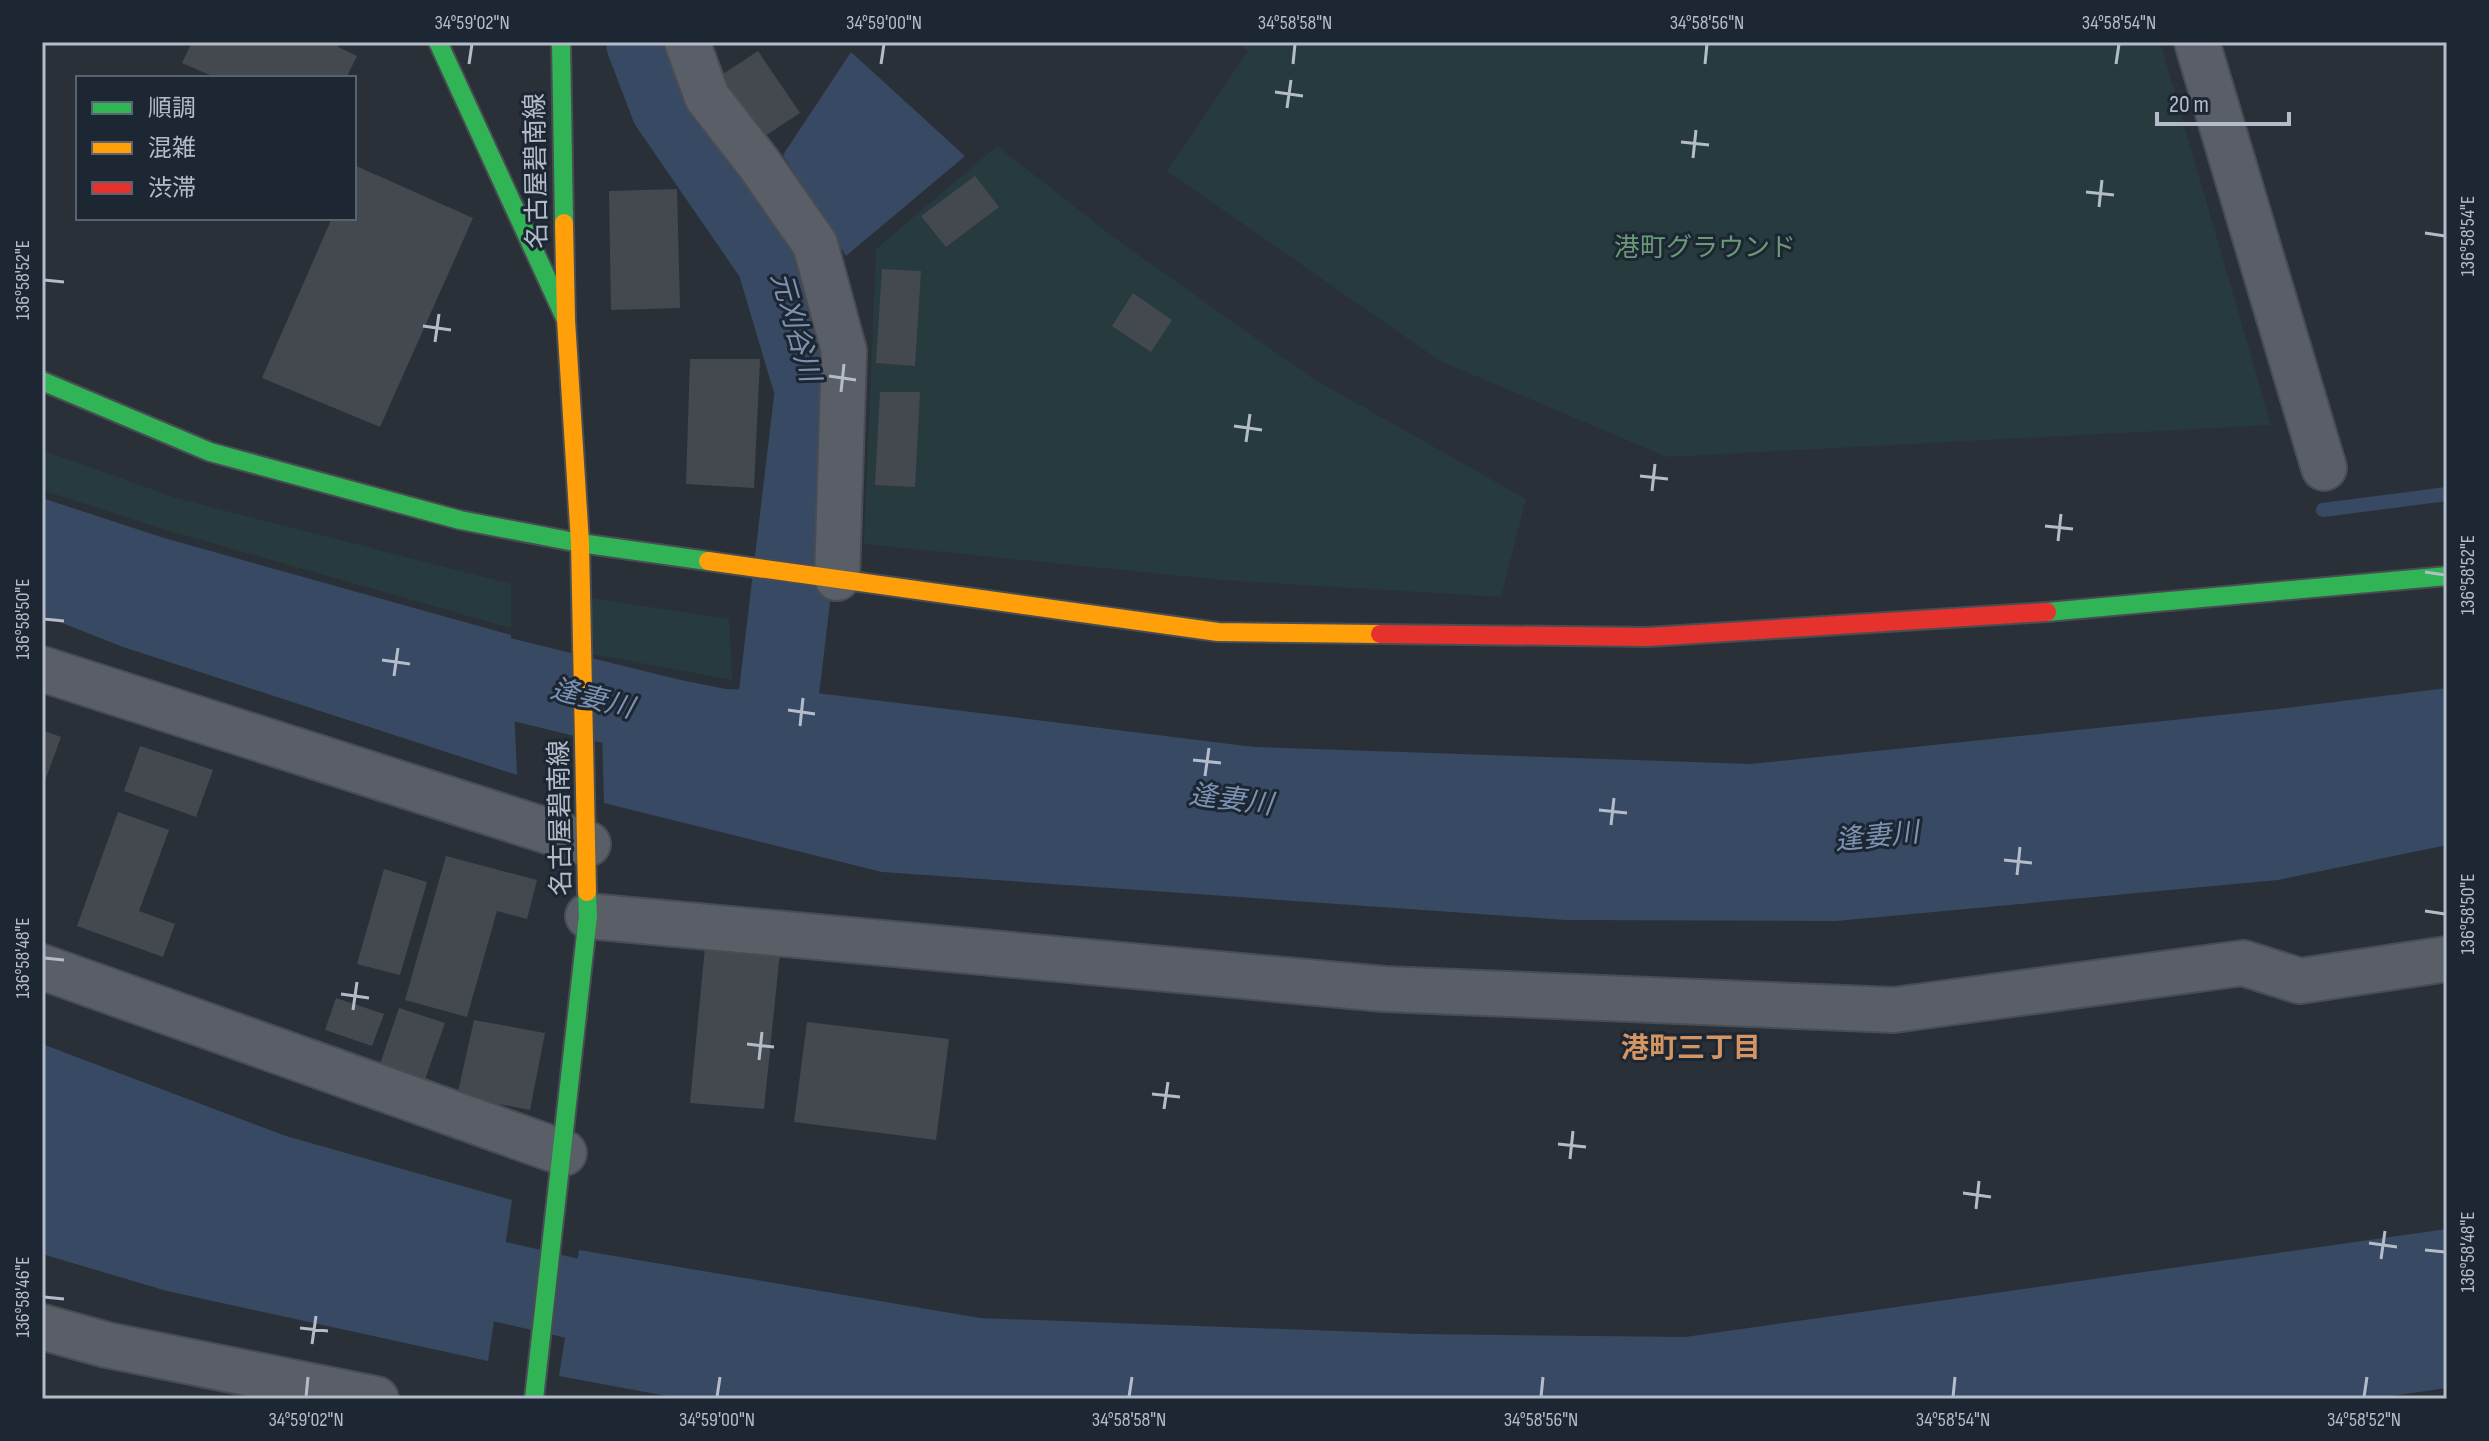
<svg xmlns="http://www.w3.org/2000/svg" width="2489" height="1441" font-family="'Sofia Sans Condensed','Noto Sans JP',sans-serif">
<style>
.green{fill:#273a3e}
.water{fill:#384963}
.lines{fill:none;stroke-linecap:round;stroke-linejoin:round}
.stream{stroke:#384963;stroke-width:14}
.river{stroke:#384963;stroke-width:80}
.building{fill:#444950}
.street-casing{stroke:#484c53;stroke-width:48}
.fast-casing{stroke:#484c53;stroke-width:22}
.slow-casing{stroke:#484c53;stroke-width:22}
.jam-casing{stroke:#484c53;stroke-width:22}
.street{stroke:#5a5e66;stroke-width:44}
.fast{stroke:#30b455;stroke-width:18}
.slow{stroke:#ff9f0a;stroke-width:18}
.jam{stroke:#e5322d;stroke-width:18}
.ticks{fill:none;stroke:#b4bcc9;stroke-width:3}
.labels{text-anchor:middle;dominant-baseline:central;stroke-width:6;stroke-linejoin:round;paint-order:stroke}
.street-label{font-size:26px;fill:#b4bcc9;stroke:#1d2633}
.park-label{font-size:26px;fill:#6b9a76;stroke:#1d2633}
.water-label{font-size:28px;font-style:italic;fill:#7c92b1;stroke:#1d2633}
.neighbourhood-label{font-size:28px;font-weight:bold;fill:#d59563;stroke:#1d2633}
.neatline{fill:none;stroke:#b4bcc9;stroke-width:3}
.ticks-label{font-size:20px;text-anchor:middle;fill:#b4bcc9}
</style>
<rect width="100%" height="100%" fill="#2a3038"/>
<path class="green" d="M1238,42h922l111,383 -604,32 -227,-96 -273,-190 81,-120z
M997,146l119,93 196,139 214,121 -25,98 -279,-17 -358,-36 12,-295z
M42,450l134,48 335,86v44l-345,-98 -124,-40z
M590,598l139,21 3,61 -145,-27z"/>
<path class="water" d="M851,52l114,104 -119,100 -63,-101z
M42,498l122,40 347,97 6,140 -394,-128 -81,-32z
M600,664l126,25 83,3 445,55 497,17 527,-55 169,-21v157l-169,35 -442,41 -270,-1 -684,-48 -278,-69z
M42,1044l244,92 226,64 -24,161 -321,-70 -125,-37z
M2447,1229v159l-77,11h-1687l-124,-23 20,-126 401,68 439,16 266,3z"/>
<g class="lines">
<path class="stream" d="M2323,510l124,-16"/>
<path class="river" d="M646,42l24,63 106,154 39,131 -42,353
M408,654l260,64
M392,1257l288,66"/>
</g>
<path class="building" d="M192,42h148l-2,5 19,9 -11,22h-129l-35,-15z
M758,51l42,62 -41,27 -42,-62z
M354,165l119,53 -93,209 -118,-49 70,-160h22z
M975,176l24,31 -53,40 -25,-31z
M677,189l3,119 -69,2 -2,-119z
M882,269l39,2 -6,95 -39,-3z
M1133,293l39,27 -21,32 -39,-26z
M690,359h70l-6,129 -68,-4z
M880,392h40l-5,95 -40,-2z
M42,730l19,7 -19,52z
M140,746l73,24 -17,47 -72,-26z
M118,812l51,18 -30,81 36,13 -12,33 -86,-31z
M446,856l91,24 -10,39 -30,-8 -30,106 -62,-17z
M384,869l43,13 -27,93 -43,-11z
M705,947l75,5 -16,157 -74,-6z
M336,998l48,16 -12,32 -47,-16z
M399,1008l46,15 -21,59 -45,-15z
M474,1020l71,13 -15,77 -73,-14z
M807,1022l142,17 -13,101 -142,-18z"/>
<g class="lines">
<defs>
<path id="street" d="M687,42l20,55 52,67 56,80 29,107 -7,227
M2197,42l127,426
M42,669l546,175
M588,916l796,73 510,21 349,-47 57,18 147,-22
M42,967l522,186
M42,1327l65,18 269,54"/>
<path id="fast" d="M438,42l128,278
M561,42l3,181
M42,381l168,71 250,68 120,23 128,18
M2047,612l400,-36
M534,1399l54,-483 -1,-24"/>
<path id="slow" d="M564,223l2,97 14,223 7,349
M708,561l510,71 162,2"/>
<path id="jam" d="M1380,634l268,3 399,-25"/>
</defs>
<use href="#street" class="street-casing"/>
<use href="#fast" class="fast-casing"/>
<use href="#slow" class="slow-casing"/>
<use href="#jam" class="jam-casing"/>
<use href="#street" class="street"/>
<use href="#fast" class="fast"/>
<use href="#slow" class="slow"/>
<use href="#jam" class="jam"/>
</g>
<path class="ticks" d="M469,64l3,-20M881,64l3,-20M1293,64l2,-20M1705,64l2,-20M2116,64l3,-20M1275,92l28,4M1287,108l4,-28M1681,142l28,3M1693,158l3,-28M2086,192l28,3M2099,207l3,-27M2425,233l20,3M44,280l20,2M423,326l28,4M435,342l4,-28M829,376l27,4M841,392l3,-28M1234,426l28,4M1246,442l4,-28M1640,476l28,3M1652,491l3,-27M2045,526l28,3M2058,541l3,-27M2425,572l20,3M44,619l20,2M382,660l28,4M394,676l4,-28M788,710l27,4M800,726l3,-28M1193,760l28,3M1205,776l4,-28M1599,810l28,3M1611,825l3,-27M2004,860l28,3M2017,875l3,-28M2425,911l20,3M44,958l20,2M341,994l28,4M353,1010l4,-28M747,1044l27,3M759,1060l3,-28M1152,1094l28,3M1164,1109l4,-27M1558,1144l28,3M1570,1159l3,-28M1963,1193l28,4M1976,1209l3,-28M2369,1243l28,4M2425,1250l20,2M2381,1259l4,-28M44,1297l20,2M300,1328l28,3M312,1344l4,-28M306,1397l2,-20M717,1397l3,-20M1129,1397l3,-20M1541,1397l2,-20M1953,1397l2,-20M2364,1397l3,-20"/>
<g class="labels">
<g class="street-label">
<text transform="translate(537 171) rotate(-91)">名古屋碧南線</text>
<text transform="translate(561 818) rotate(-91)">名古屋碧南線</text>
</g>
<g class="park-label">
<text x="1705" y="248">港町グラウンド</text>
</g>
<g class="water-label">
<text transform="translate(795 327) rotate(74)">元刈谷川</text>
<text transform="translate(592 699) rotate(14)">逢妻川</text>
<text transform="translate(1231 800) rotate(7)">逢妻川</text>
<text transform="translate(1877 837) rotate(-6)">逢妻川</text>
</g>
<g class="neighbourhood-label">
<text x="1691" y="1048">港町三丁目</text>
</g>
</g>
<rect width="2489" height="1441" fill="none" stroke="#1d2633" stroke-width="88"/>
<rect x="76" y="76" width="280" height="144" fill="#1d2633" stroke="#59626f" stroke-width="2"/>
<rect x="92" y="102" width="40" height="12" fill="#30b455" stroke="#59626f" stroke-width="2"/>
<text x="148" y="116" font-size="24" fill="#b4bcc9">順調</text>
<rect x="92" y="142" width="40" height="12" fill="#ff9f0a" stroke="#59626f" stroke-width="2"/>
<text x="148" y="156" font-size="24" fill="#b4bcc9">混雑</text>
<rect x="92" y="182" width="40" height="12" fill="#e5322d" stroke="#59626f" stroke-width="2"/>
<text x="148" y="196" font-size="24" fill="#b4bcc9">渋滞</text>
<path d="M2157 112v12h132v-12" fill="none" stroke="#b4bcc9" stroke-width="4"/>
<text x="2169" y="112" font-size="24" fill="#b4bcc9" stroke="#1d2633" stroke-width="6" paint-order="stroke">20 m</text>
<rect x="44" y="44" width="2401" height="1353" class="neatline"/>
<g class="ticks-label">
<text x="472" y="29">34°59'02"N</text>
<text x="884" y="29">34°59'00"N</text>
<text x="1295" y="29">34°58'58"N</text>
<text x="1707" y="29">34°58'56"N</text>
<text x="2119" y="29">34°58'54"N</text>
<text transform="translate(2467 236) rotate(-90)" y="7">136°58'54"E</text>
<text transform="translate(22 280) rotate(-90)" y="7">136°58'52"E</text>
<text transform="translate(2467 575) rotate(-90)" y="7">136°58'52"E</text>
<text transform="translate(22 619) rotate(-90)" y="7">136°58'50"E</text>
<text transform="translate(2467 914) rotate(-90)" y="7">136°58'50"E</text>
<text transform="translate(22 958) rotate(-90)" y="7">136°58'48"E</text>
<text transform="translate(2467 1252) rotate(-90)" y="7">136°58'48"E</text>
<text transform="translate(22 1297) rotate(-90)" y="7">136°58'46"E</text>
<text x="306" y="1426">34°59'02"N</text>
<text x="717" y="1426">34°59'00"N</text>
<text x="1129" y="1426">34°58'58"N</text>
<text x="1541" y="1426">34°58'56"N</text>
<text x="1953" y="1426">34°58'54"N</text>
<text x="2364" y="1426">34°58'52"N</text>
</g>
</svg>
